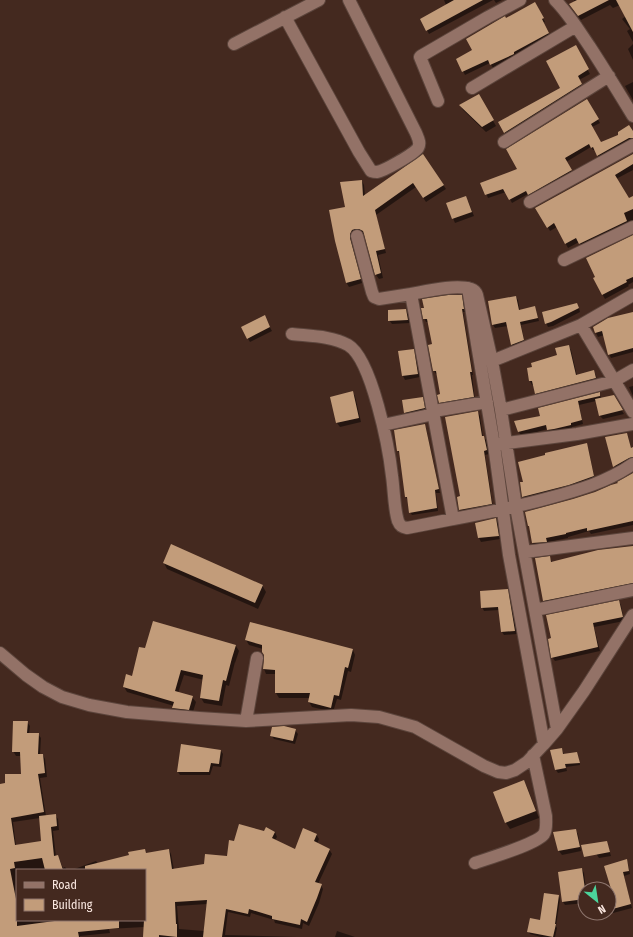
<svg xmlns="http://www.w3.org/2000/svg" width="633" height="937" font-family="'Fira Sans Condensed',sans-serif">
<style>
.shadow{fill:#0007;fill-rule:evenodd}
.building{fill:#c29c7a}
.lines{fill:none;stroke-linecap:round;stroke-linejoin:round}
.minor-casing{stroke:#5c453c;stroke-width:14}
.minor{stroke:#937267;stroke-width:12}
</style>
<rect width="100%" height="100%" fill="#44291f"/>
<path class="shadow" d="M444,0h49l-64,34 -8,-15 25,-14z
M494,0h8l-6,3z
M574,0h59v42l-6,-11 3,-2 -8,-10 4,-3 -6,-11 -7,3 -3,-3 -29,15 -9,-12 3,-6z
M534,3l11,19 -2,1 7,14 -34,21 -23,10 -3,-5 -25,12 -2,-4 10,-20 33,-32z
M633,44v16l-5,-11z
M575,47l15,27 -11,6 5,8 -77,48 -7,-14 62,-34z
M633,82v18l-8,-14z
M479,96l17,30 -10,6 -23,-22 -3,-5z
M587,100l13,23 -8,4 8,17 33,-11v8l-33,18 -5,-9h-2l-2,-3 -25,15 7,12 -43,23 -2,-3 -16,9 -6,-11 -18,6 -6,-15 37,-13z
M423,155l23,34 -20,13 -10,-15 -40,28 10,38 -8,2 5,23 -4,1 -3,-4 -11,-40 -3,-2 -8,2 -2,4v4l10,40 -13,4 -3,-5v-75l16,-26 2,4 1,11z
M633,155v15l-17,9 12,20 5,-2v27l-50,24 -4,-6 -11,6 -11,-21 -7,4 -13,-23z
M468,201l6,15 -19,7 -8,-19z
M633,236v46l-5,3 1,1 -24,13 -11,-20z
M461,296l2,3 2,13h-2l10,63h-1l3,25 -33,5 -2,-3 1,-7 -4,-21h-1l-2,-3v-26l-5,-23h-3l-2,-4z
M516,297l2,3 2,11 14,-4 2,4 3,10 -18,4 4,19 -12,4 -1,-3 -4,-19 -13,2 -2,-3z
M579,308l1,4 -27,14 -5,1 -2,-4z
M406,310l2,4 2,9 -18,1 -3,-4z
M633,313v39l-22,6 -2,-4 -5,-19 -6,2 -2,-4z
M264,317l8,14 -22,11 -8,-14z
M568,346l3,4 6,26 16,-5 3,4 1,7 -59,15 -3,-4 -2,-8h-1l-2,-4 -2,-12 5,-2 25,-11z
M413,350l2,4 5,23 -15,3 -2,-4z
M633,386v10l-4,-9z
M353,393l2,3 6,26 -21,5 -3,-4 -5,-26z
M599,394l3,5 11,-3 11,18 -21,5 -3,-3 -4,-15 -17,4 4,19 -11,3v2l-22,5 -2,-5 -27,7 -2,-4 -3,-10 25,-6 -2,-7z
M422,398l2,4 2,10 -19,4 -2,-4z
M478,412l2,4 3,21 3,3 3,14 -4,1 8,52 -31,7 -2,-4 -2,-13h3z
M424,425l2,3 14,65h-4l2,18 -26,4 -2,-3 -2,-11 -2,-4 -6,-43 -2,-3z
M627,434l1,2 3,13 2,-1v11l-17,10 -10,-31z
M586,444l2,4 7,32 -70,20 -2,-3 -2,-14 3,-1z
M633,478v47l-42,9 -2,-3 -21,6v1l-20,4v3l-12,2 -3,-4 -2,-14 -2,-3 45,-26z
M496,519l2,4 2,16 -19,3 -2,-4 -3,-15z
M633,547v39l-87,18 -2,-4 5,-43 3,5z
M164,563l98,22 4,7 -8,17 -91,-40z
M507,590l2,4 8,40 -13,1 -2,-3 -3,-22 -15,1 -2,-4z
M619,602l2,3 3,16 -30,6 6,24 -45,10 -3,-4 -3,-17z
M246,640l107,10 2,5 -4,17 -3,-1 -7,29 -4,-1 -4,13 -21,-5 -3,-5 1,-4h-31l-3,-5v-19h-10l-2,-5 1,-10 -2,-10 -14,-4z
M236,646l3,5 -4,12v-1l-6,24 -3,-1 -4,21 -18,-3 -3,-5 3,-18 -20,-5 -6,18 14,4 4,5 -4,13 -16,-2 -3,-5 1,-2 -47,-14 -3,-5 9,-10 13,-28z
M27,722l3,4 -1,8h9l3,4 -1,17h3l2,4 2,18 -7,1 6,38 9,-1 3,4 1,11 -6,1 3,26 2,-1 5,12 2,-1 2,3h-50v50h128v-50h-73l24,-9 2,3 32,-8 15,-6 1,4 23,-4 2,4 3,16 31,-5 23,-8 7,-15 30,-10h10l2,5 -2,3 21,10 20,-16 3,5 -2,5 12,5 3,5 -14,30 3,1 2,4 -4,14 -10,23 -6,-3 -1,6 -27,-6 -1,-3 -23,-7 -1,4 -22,-5 -3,23 72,2h-153v-10l-35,2 1,4 -30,3v1h-80v-152l6,-1 16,-9 -1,-19h-5l-3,-5zM40,818l2,24 -26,4 -3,-24zM207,904l-3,27 -25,-2 -2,-23z
M295,730l3,4 -3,10 -21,-5 -3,-4z
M182,745l39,6 2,3 -2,13 -8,-1 -3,9h-30l-2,-3z
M562,749l2,6 12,-2 2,3 2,9 -14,2 1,4 -9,2 -2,-3 -5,-19z
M524,781l3,6 12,31 -29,11 -4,-6 -11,-31z
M575,830l3,4 3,17 -19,4 -3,-4 -5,-18z
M594,844l14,2 3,10 -12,2 -2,-3z
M626,860l2,4 2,10 -6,2 8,32 -19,5 -2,-4 -2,-6v-9l4,-1z
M582,869l2,4 2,16h-1v14l-20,2 -2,-3z
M559,896l1,3 -4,27 1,2 -2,9h-14l-11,-3 -2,-3 13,-10z
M337,931l18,6h-20z"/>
<path class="building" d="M454,0h29l-57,31 -6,-12z
M577,0h32l-31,16 -9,-12z
M616,0h17v32z
M535,2l9,16 -2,1 7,14 -35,19v2l-2,1 -22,10 -2,-5 -26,12 -6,-13 16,-9 -6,-11 39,-23 1,2z
M576,45l13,24 -11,7 4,8 -78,49 -6,-11 62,-34 -14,-27z
M479,94l15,26 -12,7 -23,-22z
M587,99l12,20 -8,5 10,18 17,-7v-3l11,-7 4,6v7h-4l-32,18 -4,-9 -2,1 -2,-4 -24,14 7,12 -44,25 -2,-4 -17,9 -6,-11 -18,6 -5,-12 37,-14 -11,-20z
M423,154l21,31 -21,13 -10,-15 -38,27 10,39 -9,2 5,22 -6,2 -11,-41 -1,-3 -4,-2h-4l-3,1 -2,4v4l11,41 -15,4 -11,-42 -6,-31 16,-3 -5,-25 22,-2 1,16z
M633,154v10l-18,11 14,23 4,-2v13l-9,4 3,8 -48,23 -3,-6 -11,6 -11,-21 -7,5 -12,-20z
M466,196l6,16 -20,7 -6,-16z
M633,235v42l-7,3 1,2 -25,13 -9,-17 2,-1 -9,-19z
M448,295h14l2,14h-2l10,63h-2l4,25 -35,6 -2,-8 3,-1 -4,-23h-3l-5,-26 4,-1 -5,-25h-4l-2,-11h3l-2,-9z
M516,296l3,14 16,-4 3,12 -18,4 4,18 -13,5 -5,-23 -14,3 -4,-24z
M577,303l2,5 -28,14 -6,2 -3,-12z
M406,309l2,11 -20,1v-11z
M633,312v36l-25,7 -6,-24 -7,2 -2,-6 15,-9z
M265,315l5,12 -23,12 -6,-12z
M569,345l7,30 18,-5 2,8 -61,16 -3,-13h-3l-2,-13 5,-1 -1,-4 26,-8 -2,-7z
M414,349l4,25 -16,2 -4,-25z
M353,391l6,27 -23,5 -6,-26z
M600,392v4l-22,5 4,19 -11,3v2l-17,4 -7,1 -1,-5 -28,7 -4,-11 26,-5 -2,-8z
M614,395l9,15 -24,6 -4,-17z
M423,397l2,11 -21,5 -2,-13z
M478,411l4,25h2l3,14 -3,1 8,53 -33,6 -2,-13 3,-1 -15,-79z
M425,424l14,65 -4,1 2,18 -28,5 -2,-16h-2l-6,-46h-2l-3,-21z
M627,433l4,15 2,-1v10l-4,1 -16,9 -8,-30z
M587,443l7,33 -25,9 -47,12 -2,-15h3l-5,-20 27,-7v-2z
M633,473v48l-46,10v-3l-21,5v1l-20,4 1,4 -15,1 -3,-17h-1l-3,-14 48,-13 22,-7 16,-7 7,-2 -1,-1z
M496,518l3,18 -21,2 -3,-15z
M171,544l92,41 -8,18 -92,-40z
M633,546v37l-90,18 -8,-43 15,-2 1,6 47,-12z
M508,589l7,42 -14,1 -3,-25 -17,1 -1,-17z
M619,600l4,17 -30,6 5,24 -47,11 -3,-19 3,-1 -5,-23z
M153,621l83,24 -4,13 -6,23 -3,-1 -4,21 -19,-3 3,-23 -22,-5 -6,21 18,5 -4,14 -17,-2 2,-6 -51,-15 3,-13 6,2 7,-29 6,1z
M250,622l103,27 -5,19 -3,-1 -6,29 -5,-1 -3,13 -23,-6 2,-9h-35v-23l-12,-1 1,-10v-4l-2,-3v-7l-17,-5z
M13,721h15l-1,12h12l-1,21h5l2,19 -7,1 6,38 -33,6 4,27 26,-4 -2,-25 17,-2 1,12 -6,1 3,29 4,-1 5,15h-18l-3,-12 -28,4 1,6 -5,1 7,35v22l45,-6h57v8l-41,4 1,5h-79v-153l5,-1v-9h16l-1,-22h-8z
M284,726l12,3 -3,12 -23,-5 2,-9z
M181,744l40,6 -2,14 -8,-1 -2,9h-32z
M562,748l1,6 14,-2 3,11 -15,1 1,4 -11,2 -5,-20z
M524,780l12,31 -31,12 -12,-31z
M239,824l25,7 2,-4 9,5 -3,6 23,11 8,-21 14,6 -3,7 16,8 -15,33 7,2 -5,14 -10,24 -6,-3 -1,6 -28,-6v-3l-23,-7 -1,5 -22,-5 -4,28h-19l4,-37 -32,2 1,22h1v13l-18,-2v2h-16l1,-17h1v-50h-60v-4l44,-11 -1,-3 17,-3 1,4 23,-4 3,20 32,-5 1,-10 22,2 2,-16 5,1z
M576,829l4,18 -22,4 -5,-19z
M607,841l3,11 -26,5 -3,-12z
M627,859l2,12 -6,1 8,32 -22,6v-17l3,-1 -8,-26z
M582,868l3,21v10l-23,3 -4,-30z
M544,893l15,2 -4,29h1l-3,13 -26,-5 3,-14 10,2z"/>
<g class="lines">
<defs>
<path id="minor" d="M555,0c14,14 24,31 35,47 15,23 29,46 43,69
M285,17l74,135 12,19c3,1 3,1 6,1 7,-1 37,-18 41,-24 3,-5 0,-10 -2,-15l-67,-133
M234,44l85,-44
M472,88l104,-62
M438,101l-18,-44 1,-1 67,-39 32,-17
M504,142l105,-66
M530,202l103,-57
M357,236l15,56 2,5 5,2 32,-5
M564,260l69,-33
M468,288l9,56 17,101 15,110 35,189
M581,325l52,87
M292,334c18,2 40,2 56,11 24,14 41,104 44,131 2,13 2,33 6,45 2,5 4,6 9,7l46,-9
M492,361l89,-36 52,-30
M501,410l113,-29 19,-11
M434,411l53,-9
M383,425l51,-11
M499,444l78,-10 56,-10
M525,552l108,-14
M535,610l98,-20
M0,653l26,22 17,12 19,10 27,8 38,7 72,6 47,3 105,-6 28,2 36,10 69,39 14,6 8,1 9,-3 12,-8 17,-18 13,-15 27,-38 49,-76
M246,721l7,-40 4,-23
M557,729l-41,-222 -15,-97 -9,-49 -15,-66c-1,-3 -3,-5 -6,-6 -15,-5 -44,2 -60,5l42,225c32,-6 64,-12 96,-21 30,-8 58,-16 84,-34
M475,863c14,-5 62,-19 69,-29 3,-5 2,-12 2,-18l-13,-61"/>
</defs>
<use href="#minor" class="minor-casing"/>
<use href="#minor" class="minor"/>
</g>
<rect x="16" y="869" width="130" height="52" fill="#44291f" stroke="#8d756d"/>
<rect x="24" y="882" width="20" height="6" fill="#937267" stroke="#8d756d"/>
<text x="52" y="889" font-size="12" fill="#fbe8e1">Road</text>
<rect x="24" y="899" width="20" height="12" fill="#c29c7a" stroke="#8d756d"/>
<text x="52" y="909" font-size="12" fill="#fbe8e1">Building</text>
<g transform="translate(597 901) rotate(150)"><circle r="19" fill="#44291f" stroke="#8d756d"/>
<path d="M0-3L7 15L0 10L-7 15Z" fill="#4bd49b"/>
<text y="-6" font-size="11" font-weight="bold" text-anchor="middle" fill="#fbe8e1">N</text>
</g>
</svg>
